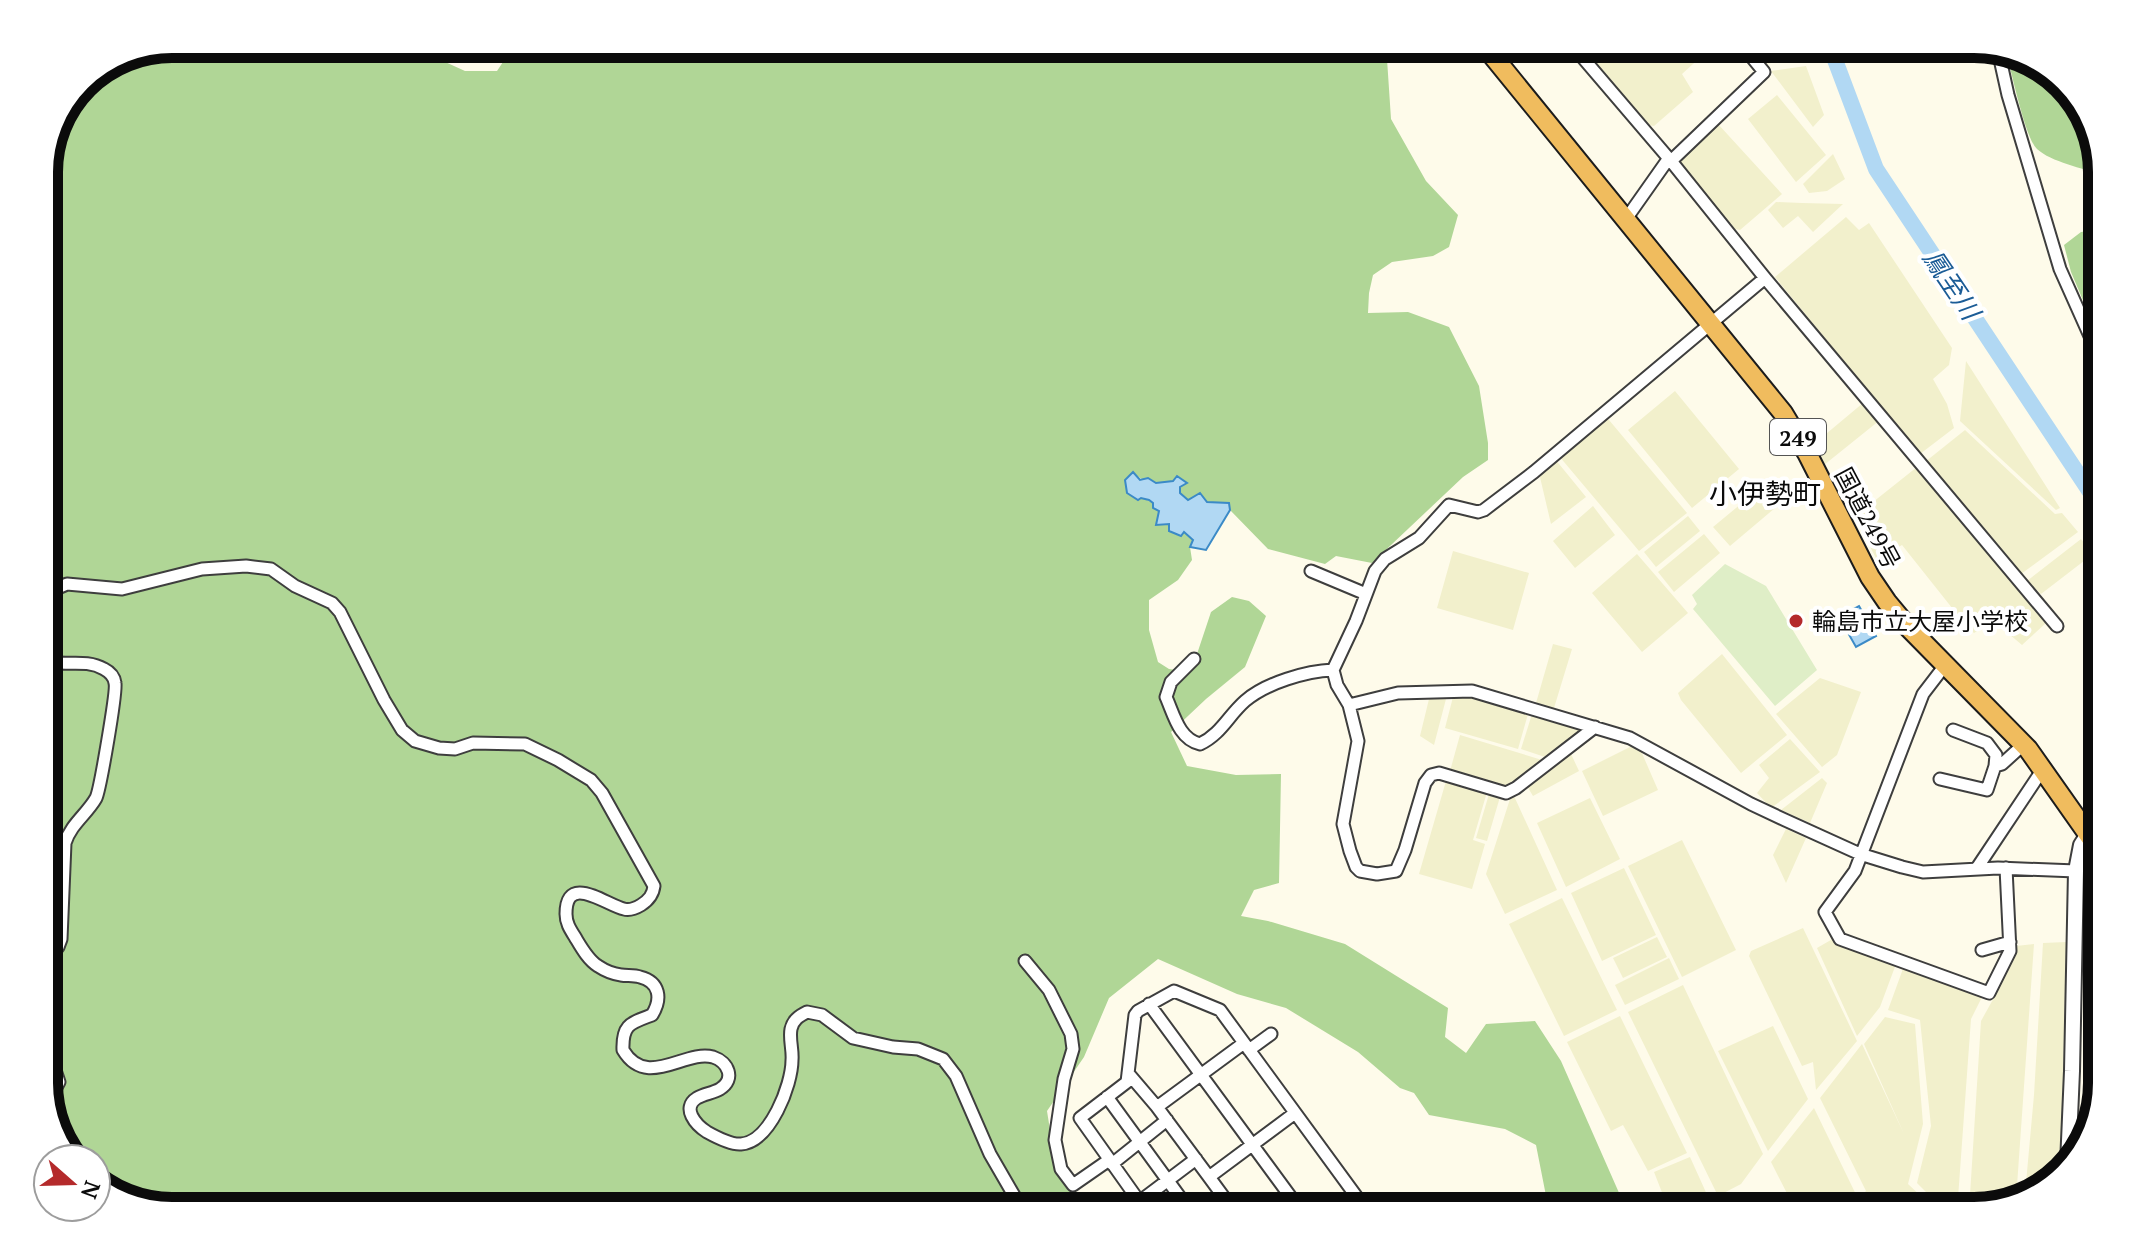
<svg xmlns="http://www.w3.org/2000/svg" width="2146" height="1255" font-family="'PT Serif','Noto Sans JP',serif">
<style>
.farmland{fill:#f2f0cc}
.forest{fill:#b0d696}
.pitch{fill:#dfeec7}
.water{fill:#b1d8f3;stroke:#3b8ac7;stroke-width:2}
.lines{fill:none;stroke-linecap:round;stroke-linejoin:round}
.river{stroke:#b1d8f3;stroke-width:16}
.minor-casing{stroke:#3e3e3e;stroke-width:15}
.tertiary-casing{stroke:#3e3e3e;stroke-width:18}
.trunk-casing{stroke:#1c1c1c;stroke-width:22}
.minor{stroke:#fff;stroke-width:11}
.tertiary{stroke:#fff;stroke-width:14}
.trunk{stroke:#f0bc5e;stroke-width:18}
.poi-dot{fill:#b42a2b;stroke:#fff;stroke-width:3}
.labels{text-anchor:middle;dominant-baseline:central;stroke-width:8;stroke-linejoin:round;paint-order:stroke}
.shield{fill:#fff;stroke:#545454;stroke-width:2}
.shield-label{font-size:22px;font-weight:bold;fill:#0b0b0b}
.street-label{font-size:24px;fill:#0b0b0b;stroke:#fff}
.poi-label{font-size:24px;fill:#0b0b0b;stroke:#fff;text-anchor:start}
.water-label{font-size:26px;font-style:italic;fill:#1b5c96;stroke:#fff}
.quarter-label{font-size:28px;fill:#0b0b0b;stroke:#fff}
.rim{fill:none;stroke:#0b0b0b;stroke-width:10}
</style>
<rect width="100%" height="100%" fill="#fefbea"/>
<path class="farmland" d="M1578,44h137l-33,30 11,18 -39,34 -6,-1z
M1749,44h46l5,14 -34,6z
M1806,66l18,49 -11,12 -42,-56z
M1777,95l49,60 -30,27 -48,-63z
M1718,124l64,70 -42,36 -5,-1 -58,-69z
M1833,154l12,25 -18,12 -18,2 -6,-9z
M1776,202l26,1 41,1 -30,28 -15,-16 -15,12 -15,-18z
M1846,217l13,13 10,-7 83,125 -3,17 -16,14 14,25 7,24 -34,26 -145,-177z
M1966,361l94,147 -4,2 -96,-89z
M1675,391l64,78 -47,39 -64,-78z
M1863,403l17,17 -56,45 -10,-21z
M1604,418l5,2 78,93 -48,38 -80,-95z
M1965,430l90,84 7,-1 16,19 -57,42 -96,-112z
M1555,459l31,38 -35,27 -12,-51z
M1917,467l129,156 -24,22 -20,-17 -19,-1 -9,6 -10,-10 -62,-78 -25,15 -21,-40 2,-6z
M1759,489l16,19 -45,38 -17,-19z
M1593,506l22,29 -40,33 -22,-27z
M1688,516l12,15 -44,36 -12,-15z
M1704,534l16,19 -46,39 -16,-20z
M2081,539l12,15 -52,40 -14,-13z
M1453,551l76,22 -16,57 -76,-22z
M1637,554l51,59 -46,39 -50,-59z
M1553,644l19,5 -18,59 -18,-5z
M1722,654l65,81 -46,38 -60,-73 -3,-7z
M1820,678l41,14 -24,63 -15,12 -46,-53z
M1471,696l57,18 -10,35 -73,-21 8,-31z
M1429,699h17l-12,46 -14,-9z
M1532,714l53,15 -40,28 -24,-8z
M1460,735l82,25 -34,27 -58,-16z
M1790,739l30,33 -49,36 -14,-15 12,-15 -10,-13z
M1632,746l9,5 17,39 -55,26 -21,-45z
M1571,754l8,17 -46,25 -6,-10z
M1822,778l5,5 -17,40 -29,-13z
M1446,781l41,11 -14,48 12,4 -13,45 -53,-15z
M1489,794l11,3 -13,44 -11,-3z
M1514,796l43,94 -52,24 -19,-40 24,-75z
M1590,798l30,61 -54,28 -29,-64z
M1786,829l20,9 -20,45 -13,-28z
M1682,840l54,110 -54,27 -54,-111z
M1624,868l32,67 -54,26 -31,-68z
M1562,898l55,112 -53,26 -55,-112z
M1803,928l54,113 -41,49 -3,-28 -11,4 -53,-110 2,-5z
M1657,937l10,20 -44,21 -10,-20z
M1836,937l60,27 -16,43 -23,29 -40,-88z
M2066,942l-5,229 -23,23 -12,3 -1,-3 9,-99 9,-152z
M2034,944l-18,256 -47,11 12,-190 15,-27 20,-48z
M1669,958l10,21 -54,26 -10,-20z
M1904,966l79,29 -12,24 -13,179 -28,-2 -13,-13 14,-57 -11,-106 -32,-10z
M1683,985l80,169 -22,30 -23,12 -90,-184z
M1620,1016l67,137 -39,18 -25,-46 -12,6 -44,-89z
M1885,1017l30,7 8,100 -15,60 29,27h-64l-9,-18 2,-2 -46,-93 42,-54 42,90 -40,-90z
M1773,1026l35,73 -40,52 -50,-100z
M1814,1108l50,103h-68l-25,-49z
M1690,1157l19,42 -25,12h-5l-7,-18 -9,2 -9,-23z"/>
<path class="forest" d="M172,44h249l11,12 33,15h32l18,-27h871l5,75 35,62 32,34 -9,32 -16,9 -41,6 -19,13 -4,18 -1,20 40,-1 41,15 30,59 9,57v17l-25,17 -91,86 -36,-7 -11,8 -57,-15 -38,-39 -1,-7 -22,-1 -12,-4 -7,2 -8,-7v-6l6,-4c-18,-3 -38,5 -52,-10l6,25c10,2 14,5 19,13l-1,8 26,13 9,8 -3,7 2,13 -14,20 -29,20v30l9,32 11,7 22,3 20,-60 21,-15 17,4 17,15 -21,51 -39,32 -35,33 16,34 49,9 45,-1 -2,109 -25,7 -13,26 27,5 77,23 103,64 -3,29 21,16 20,-29 49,-3 26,40 66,150h-78l-13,-66 -31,-16 -76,-14 -15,-22 -14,-5 -42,-36 -72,-44 -49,-14 -79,-35 -49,39 -25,59 -37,54 10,63 28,37h-913l-64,-17 -12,-11v-24h-25l-6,-5 -21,-63v-927l38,-83z
M2006,53l32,8 43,40 21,63v11c-19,-7 -51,-13 -65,-26 -12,-11 -25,-77 -31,-96z
M2102,229v116l-31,-73 -7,-27 17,-13z"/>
<path class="pitch" d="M1725,564l41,22 51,84 -42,36 -82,-97 4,-5 -5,-9z"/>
<path class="water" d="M1133,472l7,8 8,-2 8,5 17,-2 4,-5 10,7 -7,4v6l8,7 12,-7 7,9 22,1 1,7 -24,40 -16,-3 3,-7 -9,-8 -3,4 -12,-5v-7l-13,1 3,-14 -6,-3v-5l-4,-3 -8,-2 -3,2 -11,-7 -2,-13z
M1859,606l17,30 -20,11 -17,-30z
M2099,870l3,5v209l-15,57 4,-236 3,-21z"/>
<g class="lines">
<path class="river" d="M1829,44l47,125 226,341"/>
<defs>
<path id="minor" d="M1571,44l100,117 94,117 292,348
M1998,50l10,45 52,174 42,94
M1671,161l93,-89 -23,-28
M1626,219l43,-61
M1311,571l55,23
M44,604l9,-14 14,-6 55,5 80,-20 44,-3 25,3 24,17 37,17 8,9 44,88 18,30 13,11 24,7 16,1 18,-6 52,1 33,16 33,20 11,13 52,93c-1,9 -5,14 -13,19 -5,3 -11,6 -17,4 -18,-4 -58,-37 -58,5 0,9 4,15 9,23 6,10 13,23 23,29 6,4 15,8 23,9 6,1 13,0 19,2 20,5 22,22 12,38 -21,8 -30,9 -29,35 24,40 62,-1 90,7 15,5 23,22 7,32 -7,4 -16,5 -23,9 -16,10 -1,27 10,34 9,5 24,13 34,12 29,-2 51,-59 51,-84 1,-10 -3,-21 -1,-31 2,-9 8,-13 16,-17l15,3 31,23 40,9 25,2 25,10 13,17 34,78 33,57
M1194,659l-23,23 -5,15c8,18 13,42 34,47 21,-10 28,-28 45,-43 21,-18 61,-30 88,-31
M44,661c20,6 41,-3 60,8 6,3 10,7 11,14 2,8 -15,107 -19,115 -9,16 -25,26 -31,45l-4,96 -3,8 -14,17
M1946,664l-23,30 -68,177 -30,41 15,27 149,54 21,-42 -4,-83
M1349,705l49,-12 74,-2 158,47 121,66 34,16 75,34 42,13 21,5 75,-4 78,3
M1595,727l-79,61 -10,5 -67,-20 -8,2 -6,8 -20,67 -9,21 -19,3 -17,-3 -4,-4 -6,-16 -7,-27 15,-83 -9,-36 -12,-20 -4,-15 23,-49 19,-50 10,-12 34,-21 30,-33 29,7 6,-2 50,-38 231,-194
M1953,730l34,13 9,12 -1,11
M1940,779l47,11 8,-24 7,-2 22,-20
M1977,868l66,-99
M1982,950l28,-8
M1025,961l24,29 22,44 2,15 -9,30 -9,61 6,29 12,16 36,-25
M1149,1004l152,207
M1249,1050l22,-16
M44,1063l11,7 4,12 -11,20
M1128,1073l29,34 87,-64
M1107,1097l83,114
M1157,1107l52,70 86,-64
M1112,1164l55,-44
M1209,1177l25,34
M1139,1202l57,-43
M1146,1211l-66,-93 47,-36 8,-67 3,-4 36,-20 46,19 147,201
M1207,1211l17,-13
M1378,1211l5,-4"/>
<path id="tertiary" d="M2068,1164l4,-93 4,-200 5,-26 7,-11"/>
<path id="trunk" d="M1483,44l300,369 24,40 63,124 17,25 20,24 121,123 74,105"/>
</defs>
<use href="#minor" class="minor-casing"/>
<use href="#tertiary" class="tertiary-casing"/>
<use href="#trunk" class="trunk-casing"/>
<use href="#minor" class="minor"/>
<use href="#tertiary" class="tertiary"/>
<use href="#trunk" class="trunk"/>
</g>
<circle class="poi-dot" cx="1796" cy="621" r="8"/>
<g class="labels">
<rect class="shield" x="1770" y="419" width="56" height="36" rx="6"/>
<g class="shield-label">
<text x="1798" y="437">249</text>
</g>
<g class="street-label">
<text transform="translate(1868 518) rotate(62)">国道249号</text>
</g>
<g class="poi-label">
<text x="1812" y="621">輪島市立大屋小学校</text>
</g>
<g class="water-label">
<text transform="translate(1952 284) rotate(56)">鳳至川</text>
</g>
<g class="quarter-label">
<text x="1765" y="493">小伊勢町</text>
</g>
</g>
<path d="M0 0H2146V1255H0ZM172 58H1974A114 114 0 0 1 2088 172V1083A114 114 0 0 1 1974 1197H172A114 114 0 0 1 58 1083V172A114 114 0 0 1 172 58Z" fill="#fff" fill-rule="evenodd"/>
<path class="rim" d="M172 58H1974A114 114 0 0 1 2088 172V1083A114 114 0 0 1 1974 1197H172A114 114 0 0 1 58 1083V172A114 114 0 0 1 172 58Z"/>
<g transform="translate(72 1183) rotate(110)"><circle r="38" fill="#ffffff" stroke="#9d9d9d" stroke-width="2"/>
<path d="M0-6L14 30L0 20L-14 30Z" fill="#b42a2b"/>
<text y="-12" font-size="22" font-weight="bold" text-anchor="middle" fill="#0b0b0b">N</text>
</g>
</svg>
